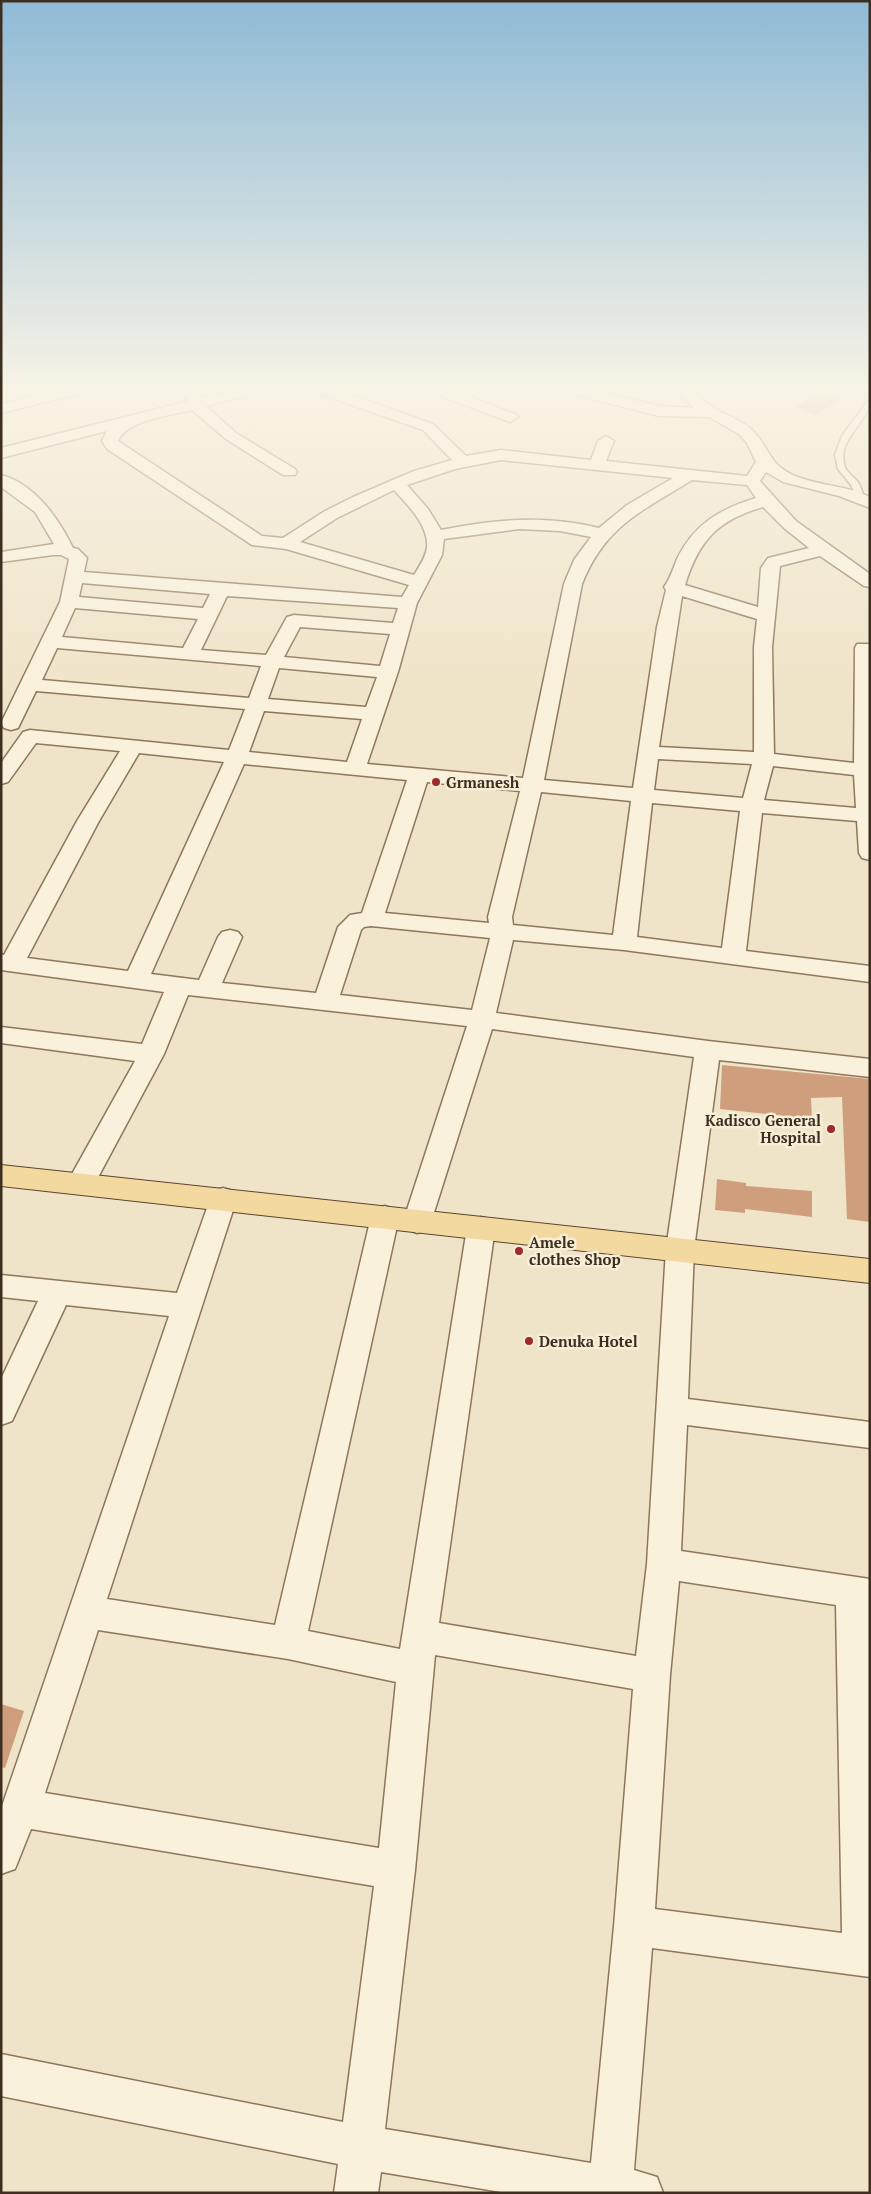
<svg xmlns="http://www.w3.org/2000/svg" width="871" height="2194" font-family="'PT Serif',serif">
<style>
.building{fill:#cf9f7d}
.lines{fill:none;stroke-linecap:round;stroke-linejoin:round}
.lane-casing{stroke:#8d765c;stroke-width:3}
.street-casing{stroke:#8d765c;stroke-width:3}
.primary-casing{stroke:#5b4430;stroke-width:2}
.lane{fill:#faf1dc;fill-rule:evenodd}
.street{fill:#faf1dc;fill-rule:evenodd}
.primary{fill:#f3d9a0;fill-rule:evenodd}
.poi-dot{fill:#9e2a2b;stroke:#f7eed8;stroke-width:2}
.labels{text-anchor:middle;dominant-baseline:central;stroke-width:5;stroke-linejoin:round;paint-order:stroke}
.poi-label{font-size:15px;font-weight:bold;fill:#3d2e20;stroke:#f7eed8;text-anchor:start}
</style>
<rect width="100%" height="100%" fill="#f0e4c8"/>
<path class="building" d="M817,393l25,6 -26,16 -21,-7z
M722,1065l148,14v143l-23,-3 -5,-122 -31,1 1,21 -92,-10z
M717,1179l29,4v3l66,5v26l-67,-8v4l-30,-3z
M1,1704l23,7 -19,57 -4,-1z"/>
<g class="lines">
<defs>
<path id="lane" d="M870,398c0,25 -35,41 -25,69 2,6 9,10 13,15 3,5 4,10 6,15l-4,2h-3l-6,-14 -13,-16 -3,-14 7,-19z"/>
<path id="street" d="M67,388h26l-2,3 -90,22v-9z
M177,388h16l11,10 37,-10h26l-2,3 -59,15 30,27 59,36 2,3 -2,3h-12l-57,-36 -34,-29c-20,5 -65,10 -74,31l144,95 21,2 42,-27 28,-14 61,-26 38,-11 -29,-30 -111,-39 -2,-3h22l101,36 33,32 35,-6 90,10 7,-19 8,-5 8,5 -8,20 141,15 9,-14 -9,-19 -8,-9 -30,-17 -50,-1 -98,-25 -2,-3h26l74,18 35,2 -20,-20h16c8,7 15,15 24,20 13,8 29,12 40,24 17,18 14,32 41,44 24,10 51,9 75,21v11l-31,-12 -56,-14 -17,-10 -6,9 36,40 74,53v13l-6,-1 -44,-30 -40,10 -8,81 2,107 80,9 1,-115 2,-4h13v216l-8,-2 -3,-5 -2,-32 -95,-8 -16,138 124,15v16l-246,-32 -111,-10 -17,73 212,28 162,18v18l-151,-17 -25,189 -6,150 182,23v26l-183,-23 -6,126 189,28v398l-218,-29 -18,222 23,7 6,16h-156l-126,-21 -3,21h-44l4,-29 -337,-68v-42l342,68 31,-236 -343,-57 -16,40 -14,5v-65l168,-493 -103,-11 -54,116 -11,4v-46l37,-78 -37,-4v-22l176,18 36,-102 10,-3 10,3 4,7 -130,401 168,26 96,-408 4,-7 10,-4 10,4 4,7 -91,414 92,18 67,-421 4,-8 10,-3 10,3 4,8 -56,395 197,33 11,-92 19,-315 28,-192 -202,-28 -61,193 -4,7 -10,4 -10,-4 -4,-7 64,-196 -279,-31 -24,59 -69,129 -4,7 -10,3 -10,-3 -4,-7 68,-122 -134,-18v-16l141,17 22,-52 -163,-22v-16l3,1 73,-134 43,-70 -84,-8 -28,39 -7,2v-21l22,-31 7,-2 199,20 16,-41 -209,-18 -18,37 -7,2 -7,-2 -3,-5 59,-121 9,-43 -8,-4h-8l-52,7v-10l53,-8 -19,-32 -34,-25v-12c34,9 58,44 72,73l5,1 9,9 -3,14 318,25 7,-12 -123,-36 -34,-4 -145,-96 -5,-8 5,-10 -106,27v-10l188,-47zM501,460l172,18 -46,27 -28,23c-54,-13 -105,-9 -158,2l-13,-21 -21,-24 48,-16zM692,480l55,5 9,13c-36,11 -62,26 -79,61 -4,10 -7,20 -13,28l2,3 -9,37 -24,161 -89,-8 38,-196c23,-58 60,-73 110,-104zM394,490c13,14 35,36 33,57 -1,10 -8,20 -13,28l-114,-33 37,-24zM763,507l21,21 25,20 -41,10 -7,10 -3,39 -73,-22c14,-45 33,-65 78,-78zM519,529l41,2 31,6 -17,23 -10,24 -41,194 -156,-14 31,-92 19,-69 25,-48 2,-16zM82,583l128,11 -7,14 -124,-11zM227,596l171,12 -5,15 -99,-8 -7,2 -21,38 -65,-5zM682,596l75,23 -3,28v105l-95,-5zM75,608l123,11 -15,29 -121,-11zM300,627l90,7 -10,32 -96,-9zM57,648l204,18 -12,32 -207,-18zM279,668l98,9 -11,30 -98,-8zM264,711l98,8 -15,43 -98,-10zM139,753l85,9 -96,209 -101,-13 72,-137zM658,759l94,5 -9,34 -89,-8zM244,764l163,16 -45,133 -12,2 -12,12 -22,66 -94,-10 20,-46 -4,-5 -8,-2 -8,2 -4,5 -19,43 -48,-6zM773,766l81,9 2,33 -92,-8zM427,782l93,9 -32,126 1,6 -104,-10zM541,792l90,9 -18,134 -100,-10 -1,-8zM652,803l88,8 -18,137 -85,-11zM371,926l119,12 -18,72 -132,-15 21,-65 3,-3zM679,1581l157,24 6,328 -187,-24 15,-234zM98,1630l190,29 108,23 -17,166 -334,-55zM435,1655l198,34 -19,237 -23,237 -206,-34 30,-259z
M425,388h21l69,26 3,3 -8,5 -5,-2 -78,-29z"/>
<path id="primary" d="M1,1165l869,94v24l-869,-97z"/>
</defs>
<use href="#lane" class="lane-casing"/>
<use href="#street" class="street-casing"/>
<use href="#primary" class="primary-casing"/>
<use href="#lane" class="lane"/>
<use href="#street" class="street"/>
<use href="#primary" class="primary"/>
</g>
<linearGradient id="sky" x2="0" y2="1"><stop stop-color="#8fbad6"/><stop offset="0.56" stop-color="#f8f3e6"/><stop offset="1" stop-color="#f8f3e6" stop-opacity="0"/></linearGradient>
<rect width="871" height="695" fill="url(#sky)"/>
<g class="poi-dot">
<circle cx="436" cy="782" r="5"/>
<circle cx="831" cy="1129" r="5"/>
<circle cx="519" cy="1251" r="5"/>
<circle cx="529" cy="1341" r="5"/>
</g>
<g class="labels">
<g class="poi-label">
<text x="446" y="782">Grmanesh</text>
<text x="821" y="1120" text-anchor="end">Kadisco General<tspan x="821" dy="17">Hospital</tspan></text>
<text x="529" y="1242">Amele<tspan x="529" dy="17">clothes Shop</tspan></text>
<text x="539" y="1341">Denuka Hotel</text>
</g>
</g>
<rect width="871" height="2194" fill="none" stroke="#3d2e20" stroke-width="5"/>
</svg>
